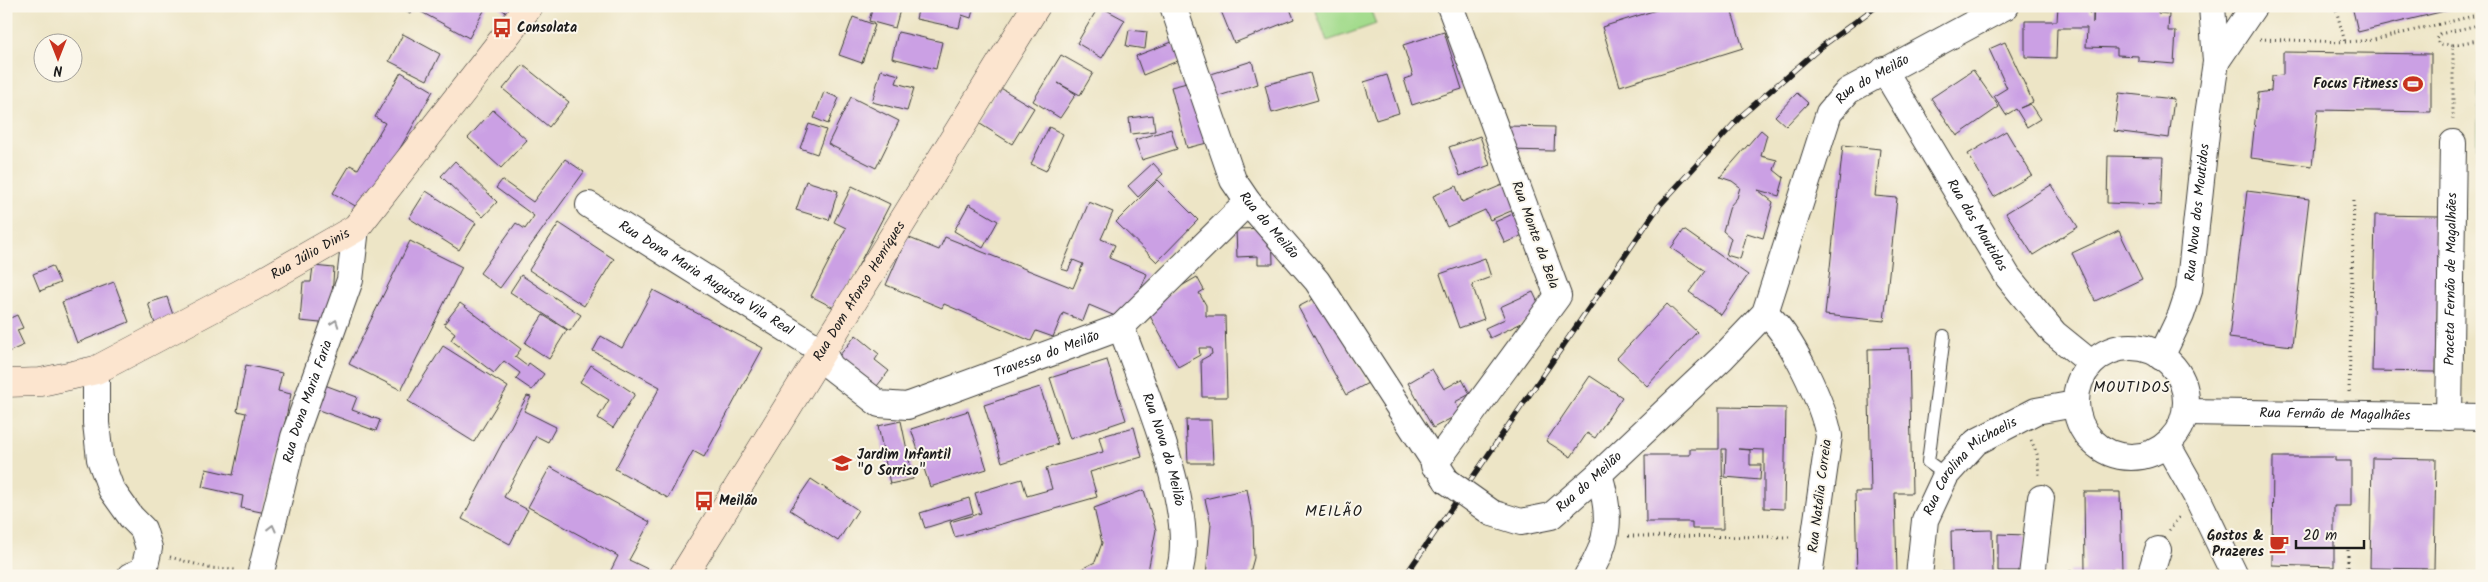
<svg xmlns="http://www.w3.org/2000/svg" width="2488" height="582" font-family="Kalam,sans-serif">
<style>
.green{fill:#a3db8c;stroke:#607c54}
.building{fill:#cba0e4}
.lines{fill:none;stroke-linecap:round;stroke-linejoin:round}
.lane-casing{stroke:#3b3a36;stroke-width:14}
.street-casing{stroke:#3b3a36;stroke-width:28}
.secondary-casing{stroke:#3b3a36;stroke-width:29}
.path{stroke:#3b3a36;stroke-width:3;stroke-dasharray:1 4;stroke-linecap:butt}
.lane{stroke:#fff;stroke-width:12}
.street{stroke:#fff;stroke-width:26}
.secondary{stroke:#fce5cf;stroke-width:28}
.rail-casing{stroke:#1c1c1c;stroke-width:5.5}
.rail{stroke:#fbf7ec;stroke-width:4;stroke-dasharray:11;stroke-linecap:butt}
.street-bridge-casing{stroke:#3b3a36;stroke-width:28;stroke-linecap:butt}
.street-bridge{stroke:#fff;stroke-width:26}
.oneway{stroke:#999}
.labels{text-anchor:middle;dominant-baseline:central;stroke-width:4;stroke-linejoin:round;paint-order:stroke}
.poi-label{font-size:14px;font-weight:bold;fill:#1c1c1c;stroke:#fbf7ec;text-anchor:start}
.street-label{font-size:14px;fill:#1c1c1c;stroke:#fbf7ec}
.neighbourhood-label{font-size:15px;letter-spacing:1px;fill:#1c1c1c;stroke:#fbf7ec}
</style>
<rect width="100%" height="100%" fill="#fbf7ec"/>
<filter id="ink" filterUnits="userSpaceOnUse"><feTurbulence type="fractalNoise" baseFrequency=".02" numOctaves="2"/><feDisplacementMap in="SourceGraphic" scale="10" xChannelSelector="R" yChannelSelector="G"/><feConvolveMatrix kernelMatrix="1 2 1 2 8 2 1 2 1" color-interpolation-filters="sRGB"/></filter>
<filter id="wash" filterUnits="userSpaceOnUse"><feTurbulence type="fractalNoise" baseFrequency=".0096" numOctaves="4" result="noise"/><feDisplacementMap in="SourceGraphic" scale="20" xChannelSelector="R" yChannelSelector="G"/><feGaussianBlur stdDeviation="1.12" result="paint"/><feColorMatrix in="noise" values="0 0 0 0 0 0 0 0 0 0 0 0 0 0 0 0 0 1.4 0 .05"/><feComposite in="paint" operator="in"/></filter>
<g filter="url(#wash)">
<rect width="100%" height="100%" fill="#ede5c6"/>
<path class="green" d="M1314,6h55l7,18 -49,17z
M2482,51v146l-5,-1 2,-144z"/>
<g id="blocks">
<path class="building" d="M396,6h88l2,1 -17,31 -55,-30 -4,6z
M498,6h20l-8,10z
M873,6h28l-6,22 -26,-7z
M919,6h55l-3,12 -9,-3 -3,13 -43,-9z
M1099,6l26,14 -23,38 -25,-15z
M1219,6h70l5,13 -60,24z
M1669,6h61l13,42 -123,38 -18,-59z
M2058,6h31v7h4v10l1,-17h64v7l11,1 -1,17h8l-2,33 -36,-3v-5l-21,-1v-7l-31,-1 1,-19h-30l-1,30 -31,-1v-36h32z
M2352,6h109v1l-103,25z
M853,17l22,8 -13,38 -23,-8z
M1129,30l18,2 -2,17 -19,-3z
M898,32l44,10 -6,27 -44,-11z
M1444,32l18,57 -50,16 -8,-26 9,-3 -10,-31z
M403,34l37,20 -13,26 -38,-19z
M1172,42l8,18 -37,15 -7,-19z
M2005,42l28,60 -13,6 10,-4 10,15 -13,8 -11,-18 -10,6 -12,-19 13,-8 -18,-39z
M2283,52l148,2v58l-113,-2 -6,56 -61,-8 7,-65 13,-2 1,-15 11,-1z
M1061,55l32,18 -13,22 -22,-12 18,11 -16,24 -27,-17z
M1252,61l6,23 -46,14 -7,-22z
M523,65l46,37 -20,25 -46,-38z
M881,70l18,5 -3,8 18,5 -7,23 -35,-9z
M1973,70l26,37 -42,29 -26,-38z
M401,72l32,19 -69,120 -31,-18 17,-28 8,4 27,-46 -10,-6z
M1310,73l8,27 -46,13 -7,-28z
M1387,75l12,38 -23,7 -12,-38z
M1195,81l16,61 -24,6 -16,-61z
M999,87l35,21 -22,36 -35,-22z
M824,92l15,6 -11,26 -14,-6z
M1797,93l11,10 -22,23 -11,-10z
M2119,93l55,6 -5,39 -55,-7z
M851,97l48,24 -23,47 -48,-24z
M493,110l34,30 -26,28 -33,-30z
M1153,115l2,16 -24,3 -2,-16z
M809,124l17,6 -9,24 -17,-6z
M1506,126l49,1 -1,24 -49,-1z
M1049,127l14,7 -17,37 -15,-7z
M1171,129l6,20 -35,11 -7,-20z
M1761,130l6,5 -6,21 16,4 -3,10 10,8 -5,18 -21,-6 15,12 -10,36 -16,-5 -7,26 -14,-4 5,-17 -8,-7 7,-25 7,-8 3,-11 -8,-6 -12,-4z
M2006,131l26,44 -38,22 -26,-43z
M1480,136l10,29 -30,11 -11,-29z
M1843,145l37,4 -5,47 22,2 -13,123 -59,-6z
M2108,156l55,1 -2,48 -54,-2z
M565,159l19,13 -84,116 -20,-15 36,-50 9,6 9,-13 -38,-28 6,-8 31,22z
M455,161l42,41 -14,15 -42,-41z
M1153,163l10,11 -25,23 -10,-11z
M1158,180l40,40 -41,42 -41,-40z
M806,181l32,10 -9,29 -33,-10z
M1507,183l11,25 -28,12 -5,-10 -38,17 -14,-31 23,-10 6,16z
M2051,185l27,42 -45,28 -27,-42z
M852,186l38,18 -54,105 -25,-13 35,-68 -12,-6z
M426,191l50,32 -17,27 -50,-32z
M2247,191l62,8 -17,147 -63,-8z
M1089,202l24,10 -12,27 14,6 -6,13 38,16 -20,47 -38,-16 -6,16 -20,-8 -10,24 -17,-6 -5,10 -87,-37 -2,4 -56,-23 21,-48 32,13 6,-13 128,51 10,-24 -10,-4 -5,11 -7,-2z
M969,204l29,17 -15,27 -29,-17z
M1517,212l10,21 -22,10 -10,-21z
M2375,215l64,1 -3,156 -64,-1z
M559,223l55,36 -30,47 -55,-36z
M1272,228l1,36h-15v-8l-21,1 -1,-28z
M1684,230l64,45 -27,40 -32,-23 16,-21 -34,-23z
M2119,231l23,48 -47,22 -23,-48z
M410,241l52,26 -61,123 -52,-26z
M1485,258l6,19 -19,7 12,35 -25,9 -19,-54z
M52,266l8,17 -20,8 -7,-17z
M313,266l21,2 -4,56 -30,-3 3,-39h8z
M521,275l60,40 -11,16 -60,-39z
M1197,277l7,13 -5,3 7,12v11h19l2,81h-25l-1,-37 11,-6 -1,-6h-12l1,7 -22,12 -33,-60z
M114,282l15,40 -52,21 -15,-41z
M653,290l110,58 -59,109 -11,-6 -25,47 -53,-29 45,-82 -67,-36 8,-15 21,12z
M1533,292l10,21 -53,25 -5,-10 20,-9 -5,-12z
M1321,295l47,88 -22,12 -48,-88z
M167,297l8,24 -19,6 -8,-24z
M460,303l61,46 -6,8 12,9 2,-3 15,11 -12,16 -16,-11 4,-6 -16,-12 -10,12 -43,-33 4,-7 -11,-9z
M1667,304l30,28 -50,54 -30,-28z
M17,315l6,13 -6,2 7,15 -18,8v-33z
M543,315l24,15 -18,29 -24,-16z
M856,335l23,19 -4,6 14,11 -16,20 -38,-30z
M443,346l65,41 -34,55 -66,-41z
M1909,348l3,145h-17l2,81 -40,1 -2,-83h16l-3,-143z
M1107,360l19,60 -56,19 -20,-61z
M246,365l36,8 -4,18 13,3 -25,119 -25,-5 2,-12 -41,-9 4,-18 27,6 13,-62 -9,-2z
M591,365l44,29 -22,34 -15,-10 11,-18 -29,-18z
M1432,369l12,20 18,-10 8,15 -15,8 6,11 -28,15 -25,-45z
M1590,376l32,21 -27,41 -8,-5 -16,24 -25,-16z
M322,384l35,13 -5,13 28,10 -4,11 -63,-23z
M1040,387l18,57 -56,18 -18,-57z
M527,396l4,1 -7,14 32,16 -8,15 -12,-6 -32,61 24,13 -18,34 -48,-25z
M1719,407l67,1 -2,101 -20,-1v-58l-26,-1 12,1v15h11l-1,15 -35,-3 1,-28h-4l1,80h-31v-7h-46l-1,-67h45v-6h29z
M968,411l19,58 -57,18 -19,-58z
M1186,420h25l2,43h-25z
M901,421l12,58 -23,5 -12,-58z
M1134,427l8,30 -52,15 7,25 -142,40 -5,-15 31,-9 -6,-20 47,-14 5,17 25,-7 -6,-21 57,-16 -4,-15z
M2273,457h62v4h16v45h-17v61l-62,-2z
M2372,458l64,1 -2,110 -64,-1z
M550,467l100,55 -21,38 33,16h-54l10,-20 -90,-49z
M811,479l47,31 -20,31 -48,-31z
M1247,489l6,34 1,35 -5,18h-43l5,-51 -6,-26z
M1144,490l12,40 -9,46h-79l27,-14 7,-19 -8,-35z
M2084,492h36l2,78h-11v6h-42v-5h16z
M969,498l4,15 -48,15 -5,-15z
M1992,530l1,43 -13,1v2h-38v-4h10l-1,-41z
M1998,534l28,1 -1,36h-27z"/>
</g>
</g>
<g filter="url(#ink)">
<use href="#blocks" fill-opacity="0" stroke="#3b3a36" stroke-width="1"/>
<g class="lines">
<defs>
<path id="lane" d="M1944,336l-16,126 18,13"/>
<g id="street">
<path id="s1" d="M1173,6l60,174 15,22 69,79 130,200"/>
<path d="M2216,62l38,-56"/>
<path id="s2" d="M1884,70l124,207 46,56 37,30"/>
<path id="s3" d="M589,205l233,146 9,16 48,37 28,2 214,-79 127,-125"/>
<path d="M1765,313c26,21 58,91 64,123l-20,140"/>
<path id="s4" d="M1121,327c22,62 79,188 57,249"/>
<circle cx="2131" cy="402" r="55"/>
<path id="s5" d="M2161,357l20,-42 8,-24 19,-176 8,-53 -4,-56"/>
<path d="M96,370v53l4,36 11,30 20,28 12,12 6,19 -5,22 -14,6"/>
<path id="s6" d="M2187,412l295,5"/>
<path id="s7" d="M2449,417l4,-274"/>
<path d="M2168,446l30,53 37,77"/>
<path d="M1434,465l124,-169 -108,-290"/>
<path id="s8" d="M1492,513l29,9 30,-6 48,-42 123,-116 43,-45 64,-200 19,-22 158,-85"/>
<path id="s9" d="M260,576l34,-139 56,-157 6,-52"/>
<path d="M1587,576c24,-36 24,-62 12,-102"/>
<path id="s10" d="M1919,576l6,-56 21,-45 30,-33 60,-31 39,-7"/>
<path d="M2032,576l9,-78"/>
<path d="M2150,576l8,-26"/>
</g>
<g id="secondary">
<path id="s11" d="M6,383l35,-1 55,-12 157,-83 103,-59 173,-222"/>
<path id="s12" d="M683,576l353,-570"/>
</g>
</defs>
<use href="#lane" class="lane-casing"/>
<use href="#street" class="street-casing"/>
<use href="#secondary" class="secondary-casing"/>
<path class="path" d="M2335,6l10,36
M2260,39l85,3 29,-2 103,-25 3,6 -2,4 -38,9 -4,5 3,5 14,1v74
M2453,45l29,-6
M2349,392l5,-193
M2031,440l6,14 2,21
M2169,530l11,-14
M1628,536l163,1
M170,557l39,11 28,2
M2348,576v-28"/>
<use href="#lane" class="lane"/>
<use href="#street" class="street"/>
<use href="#secondary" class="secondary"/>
<defs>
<path id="rail" d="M1405,576l254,-370 82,-90 80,-69 56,-41"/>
</defs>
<use href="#rail" class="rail-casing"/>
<use href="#rail" class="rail"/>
<defs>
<path id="street-bridge" d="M1447,481l45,32"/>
</defs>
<use href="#street-bridge" class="street-bridge-casing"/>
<use href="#street-bridge" class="street-bridge"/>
</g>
<defs><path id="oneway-chevron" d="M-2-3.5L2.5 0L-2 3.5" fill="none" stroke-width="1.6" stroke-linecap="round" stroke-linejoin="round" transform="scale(1.25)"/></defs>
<g class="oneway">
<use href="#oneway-chevron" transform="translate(335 323) rotate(-70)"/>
<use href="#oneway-chevron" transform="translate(272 528) rotate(-76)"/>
</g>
</g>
<defs>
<symbol id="bus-bare" viewBox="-9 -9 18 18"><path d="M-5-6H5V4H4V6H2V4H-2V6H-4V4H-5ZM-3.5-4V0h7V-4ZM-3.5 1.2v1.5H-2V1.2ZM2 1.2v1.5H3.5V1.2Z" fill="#c8321e" stroke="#fbf7ec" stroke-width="2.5" paint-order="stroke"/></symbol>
<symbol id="stadium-bare" viewBox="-9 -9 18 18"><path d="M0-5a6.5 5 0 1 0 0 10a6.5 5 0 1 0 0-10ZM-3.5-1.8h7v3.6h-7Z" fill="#c8321e" stroke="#fbf7ec" stroke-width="2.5" paint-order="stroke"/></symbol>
<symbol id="school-bare" viewBox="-9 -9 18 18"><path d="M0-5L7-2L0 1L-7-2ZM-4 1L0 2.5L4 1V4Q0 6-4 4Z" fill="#c8321e" stroke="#fbf7ec" stroke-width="2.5" paint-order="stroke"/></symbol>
<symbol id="cafe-bare" viewBox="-9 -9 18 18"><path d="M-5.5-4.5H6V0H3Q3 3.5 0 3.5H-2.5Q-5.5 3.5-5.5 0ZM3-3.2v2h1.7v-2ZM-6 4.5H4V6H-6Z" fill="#c8321e" stroke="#fbf7ec" stroke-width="2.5" paint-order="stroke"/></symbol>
</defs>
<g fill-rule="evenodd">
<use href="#bus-bare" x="488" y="14" width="28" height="28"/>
<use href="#stadium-bare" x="2399" y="70" width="28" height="28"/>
<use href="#school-bare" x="828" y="449" width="28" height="28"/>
<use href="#bus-bare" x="690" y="487" width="28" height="28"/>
<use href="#cafe-bare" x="2265" y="530" width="28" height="28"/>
</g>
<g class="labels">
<g class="poi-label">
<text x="517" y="28">Consolata</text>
<text x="2398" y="84" text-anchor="end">Focus Fitness</text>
<text x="857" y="455">Jardim Infantil<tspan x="857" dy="16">"O Sorriso"</tspan></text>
<text x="719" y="501">Meilão</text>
<text x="2264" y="536" text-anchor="end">Gostos &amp;<tspan x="2264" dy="16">Prazeres</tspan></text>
</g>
<g class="street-label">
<text stroke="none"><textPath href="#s8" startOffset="622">Rua do Meilão</textPath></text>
<text stroke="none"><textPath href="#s5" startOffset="151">Rua Nova dos Moutidos</textPath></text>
<text stroke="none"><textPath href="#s1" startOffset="242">Rua do Meilão</textPath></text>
<text stroke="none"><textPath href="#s2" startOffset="181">Rua dos Moutidos</textPath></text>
<text transform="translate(1535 235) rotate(70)">Rua Monte da Bela</text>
<text stroke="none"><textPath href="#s11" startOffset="335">Rua Júlio Dinis</textPath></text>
<text stroke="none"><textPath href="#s3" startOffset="138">Rua Dona Maria Augusta Vila Real</textPath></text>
<text stroke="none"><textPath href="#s7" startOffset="138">Praceta Fernão de Magalhães</textPath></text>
<text stroke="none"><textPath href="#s12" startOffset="335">Rua Dom Afonso Henriques</textPath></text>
<text stroke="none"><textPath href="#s3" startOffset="531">Travessa do Meilão</textPath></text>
<text stroke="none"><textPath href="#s9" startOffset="181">Rua Dona Maria Faria</textPath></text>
<text stroke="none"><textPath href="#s6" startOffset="148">Rua Fernão de Magalhães</textPath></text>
<text stroke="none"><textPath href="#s4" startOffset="130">Rua Nova do Meilão</textPath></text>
<text stroke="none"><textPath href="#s10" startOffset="129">Rua Carolina Michaelis</textPath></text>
<text stroke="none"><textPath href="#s8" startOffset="112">Rua do Meilão</textPath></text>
<text transform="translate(1820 496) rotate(-83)">Rua Natália Correia</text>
</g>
<g class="neighbourhood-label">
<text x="2132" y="388">MOUTIDOS</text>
<text x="1334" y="512">MEILÃO</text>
</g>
</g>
<rect width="2488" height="582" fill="none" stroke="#fbf7ec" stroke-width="25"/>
<g transform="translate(58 58) rotate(180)"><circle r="24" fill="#fbf7ec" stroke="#a29f99"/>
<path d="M0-4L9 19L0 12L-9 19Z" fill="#c8321e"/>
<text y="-8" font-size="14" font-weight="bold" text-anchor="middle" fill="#1c1c1c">N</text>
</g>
<path d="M2296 540v8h68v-8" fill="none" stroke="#1c1c1c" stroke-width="2.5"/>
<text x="2303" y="540" font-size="15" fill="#1c1c1c" stroke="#fbf7ec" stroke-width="4" paint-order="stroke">20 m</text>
</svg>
